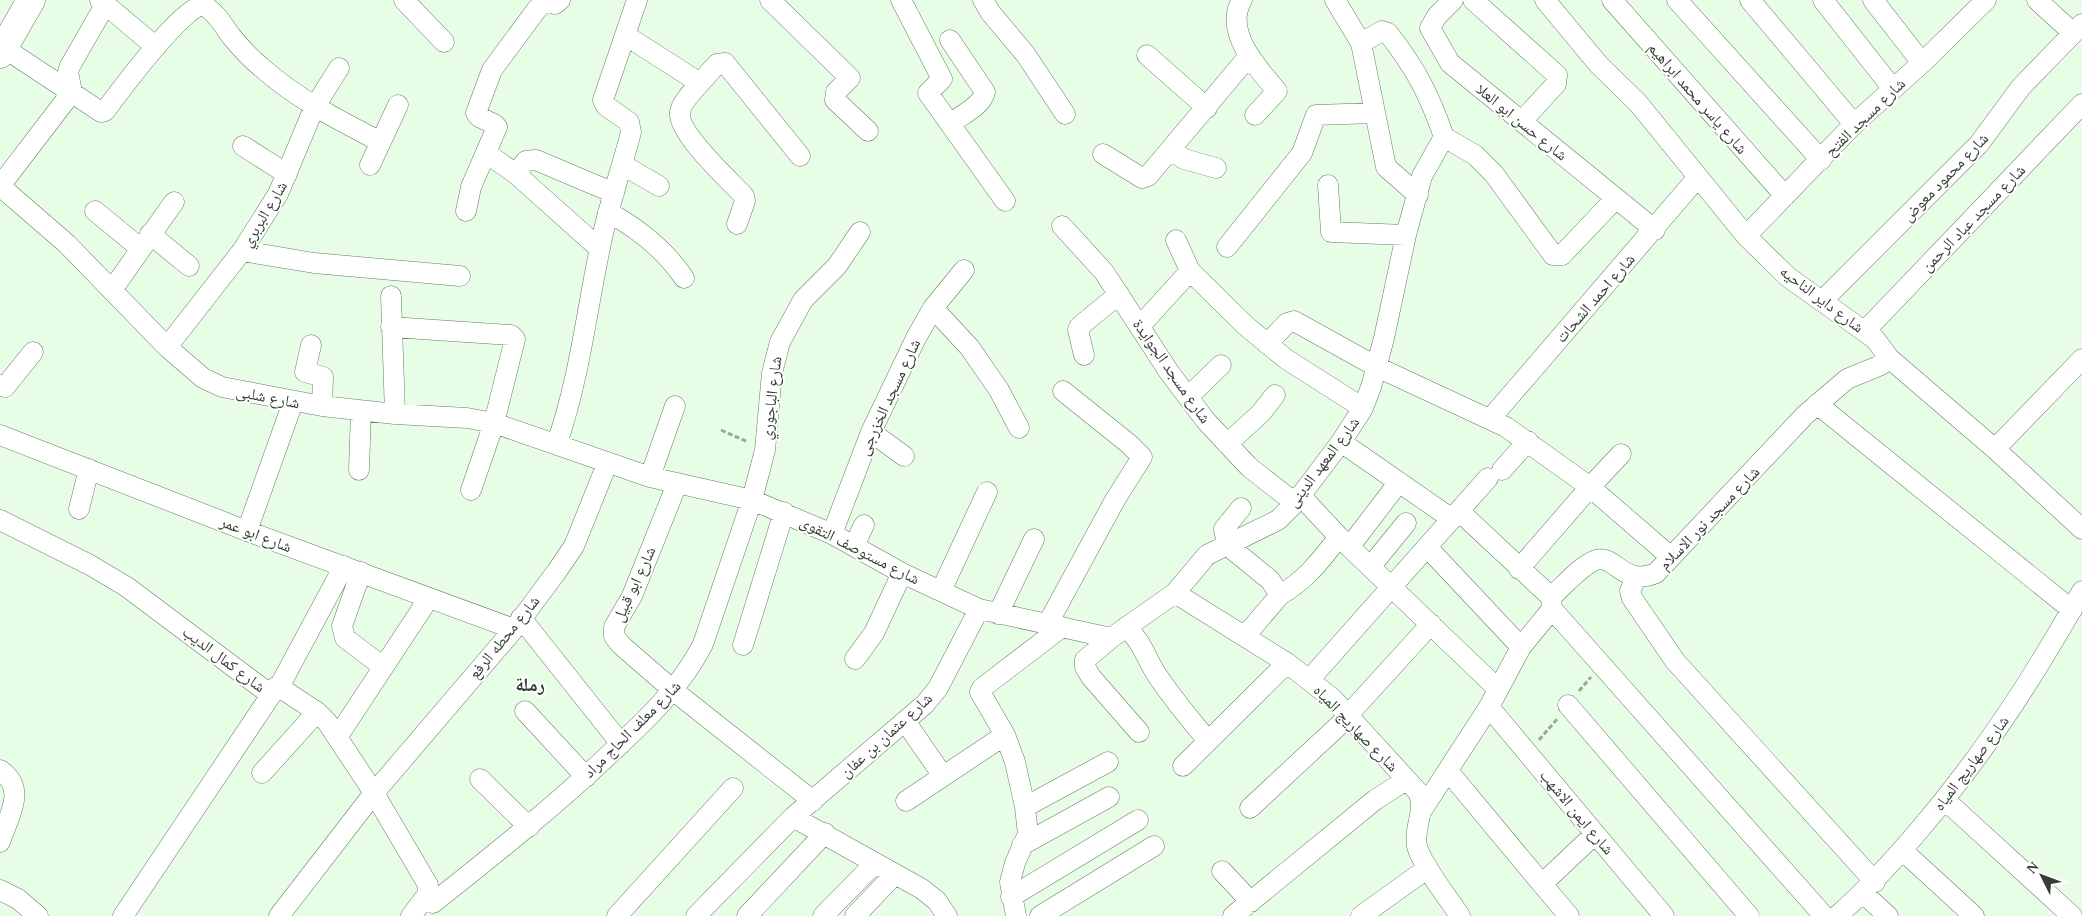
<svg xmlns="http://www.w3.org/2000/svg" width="2082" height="916" font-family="'Times New Roman','Noto Naskh Arabic',serif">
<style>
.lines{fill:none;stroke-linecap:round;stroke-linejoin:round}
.minor-casing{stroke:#697c67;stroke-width:21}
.secondary-casing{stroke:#697c67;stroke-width:29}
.path{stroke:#99a997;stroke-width:3;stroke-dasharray:5 2.5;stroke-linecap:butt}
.minor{stroke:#fff;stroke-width:20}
.secondary{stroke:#fff;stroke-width:28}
.labels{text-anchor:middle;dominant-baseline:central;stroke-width:4;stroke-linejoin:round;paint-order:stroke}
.street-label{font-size:16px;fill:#353e34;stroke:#fff}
.quarter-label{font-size:19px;font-weight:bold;fill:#353e34;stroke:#fff}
</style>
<rect width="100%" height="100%" fill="#e8fde5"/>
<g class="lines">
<defs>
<path id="minor" d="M100,0l56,47
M404,0l40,42
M770,0l80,78 -14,14 -1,8 33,31
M901,0l41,79 -14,14 77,108
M983,0l7,12 36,43 39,59
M1242,0c-19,31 16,69 35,91l-22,24
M1335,0l26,43 25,124 32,28
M1453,0l-16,16 -7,12 20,35 205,167
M1473,0l84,75 -1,9 -34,37
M1545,0l54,65 39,38 108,133 42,41 87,62 14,19 106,91 87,80
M1612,0l173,196
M1677,0l144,160
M1750,0l104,124
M1823,0l70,89
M1873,0l49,63
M2037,0l36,33
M625,35l75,48c-6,7 -19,20 -20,29 -3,21 49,68 64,84l1,5 -8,23
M1361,43l21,-12 6,2c28,36 41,61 56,104
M4,48l97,64 4,-1c15,-20 77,-104 98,-106 13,7 20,20 28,31 9,11 19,22 30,31 36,32 77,53 120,75
M1147,55l60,53
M700,83l17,-19 8,-1 75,93
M950,124c11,-9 32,-18 35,-32l-35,-52
M1444,137l31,18 19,19 59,81h9l54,-57
M243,146l44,28
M1170,150l14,9 32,9
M486,153l30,21 84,75
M1103,154l39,24 6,-2 100,-119
M370,165l28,-60
M623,165l36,21
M516,174l10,-13 10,-1 78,33
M1328,185l3,47 75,3
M0,186l67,58 100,103 36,31 19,9 100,19 73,8 72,4 27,5 156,54 102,23 80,34 70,39 77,36 132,29
M0,186l72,-94 -4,-20 2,-6 35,-61
M95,211l45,37
M466,211l5,-24 26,-60 -3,-3 -15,-7 -3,-4 16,-43 45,-61 9,-8 9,3 5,-4
M608,212c31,17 57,38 76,66
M1062,226l42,46 65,100 37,49 43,46 46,36
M150,234l39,32
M1746,236l108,-112 68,-61 64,-63
M1176,240l14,31 56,55 40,33 77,49
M1227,247l75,-94 14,-38 58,-2
M242,251l72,12 146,13
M112,290l62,-88
M391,296l4,118
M1822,301l157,-157 42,-57 61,-63
M933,308l37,40 29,42 20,38
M1140,326l50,-55
M391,327l120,8 4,4 -21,84 -23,67
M1865,331l217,-227
M1267,344l20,-21 7,-2 83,46 129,60 84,60 81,70
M311,345l-6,27 18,5 -1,29
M167,347l75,-96 36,-57 36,-86 25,-40
M1084,355l-6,-25 1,-3 40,-33
M0,385l5,2 28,-35
M1188,397l33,-32
M1817,404l255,206
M1491,418l207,-241
M871,432l33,24
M0,435l247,96 267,98
M1341,442l111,77
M557,443c23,-66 30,-136 45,-205 8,-36 20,-71 29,-106l-2,-10 -23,-16 -3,-6 34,-100
M1227,444l34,-31 14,-18
M1995,449l87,-90
M359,470l2,-59
M1502,470l26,-29
M650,477l25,-71
M677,484l-45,112 -18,31v9l7,9 53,46 139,110
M1300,495l39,42 159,152
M1241,508l-17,21 3,16 43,35 10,15 -35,41
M79,509l10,-40
M1459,511l92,86
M0,520l90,45 37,22 144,108 5,-8h3l38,25 10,10 47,71 54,92 -1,10 -16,21
M247,531l46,-129
M832,534l39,-102 45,-94 17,-30 31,-38
M854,546l10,-21
M1350,546l49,-64
M1427,547l94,100
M1371,566l35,-43
M1519,569l71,-82 31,-33
M361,572l-19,54 3,12 37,28
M1636,578l-6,13 2,7 43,63 200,221
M941,591l46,-99
M1175,593l112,70 46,36 85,93c9,19 -5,34 -1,54 4,18 32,53 43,70
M1280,595c26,-15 40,-34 59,-58
M1552,609l272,307
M998,614l36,-75
M521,618l100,126
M1047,625l68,-125 27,-43 -13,-13 -66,-53
M1126,627c17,16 18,27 29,45 16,25 35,47 53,69
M743,645l41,-133
M855,659l19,-26 28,-60
M1309,680l179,-202
M279,687l65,-121
M1568,705l181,211
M1489,707l175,209
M525,711l61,66
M1348,715l83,-91
M905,721l38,55
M1139,732l-48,-55 -6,-10v-7l26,-22 64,-45 32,-38 71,-35 17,-17 46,-61 22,-34 8,-21 13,-49 22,-103 16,-59 22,-39
M338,736l91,-138
M1183,766l104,-103
M0,770c28,19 8,47 0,72
M1448,771l94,113 53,-50
M262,773l55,-61
M480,779l49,48
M1945,800l127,116
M906,801l99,-66
M1025,807l83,-45
M1250,808l99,-92
M1422,810l67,-103 32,-60 31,-38 -1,-12c13,-11 29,-31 45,-37 19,-6 27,27 60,13l149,-158 42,-36 34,-14 8,-7
M793,817l129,72 15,12 10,15
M1022,845l87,-48
M1902,850l72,66
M1222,871l29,31
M1542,884l27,32
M0,890l18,9 20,17
M1863,893l25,23
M1011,897l127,-77
M433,903c62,-49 123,-98 180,-152 35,-33 68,-64 90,-107l49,-144 13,-50 7,-77 8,-31 23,-42 34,-34 23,-34
M123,916l148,-221
M279,916l95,-123 140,-164 43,-58 17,-25 33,-82
M617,916l116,-128
M696,916l97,-99 132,-113 13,-16 41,-79
M747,916l78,-83
M823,916l52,-53
M855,916l40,-42
M1016,916l-6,-34 5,-19 13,-29 -3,-27 -10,-45 -10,-27 -25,-43 2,-4 80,-61
M1040,916l114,-70
M1233,916l142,-116 31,-20
M1361,916l67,-48
M1837,916c31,-27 57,-56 84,-88 63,-74 114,-152 161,-237"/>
<path id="secondary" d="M0,54l31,-54"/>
</defs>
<use href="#minor" class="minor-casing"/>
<use href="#secondary" class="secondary-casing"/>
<path class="path" d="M721,430l27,12
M1579,691l12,-14
M1539,740l19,-22"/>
<use href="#minor" class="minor"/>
<use href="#secondary" class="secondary"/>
</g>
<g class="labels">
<g class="street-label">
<text transform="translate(1698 98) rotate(49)">شارع ياسر محمد ابراهيم</text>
<text transform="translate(1865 117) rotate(-44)">شارع مسجد الفتح</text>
<text transform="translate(1522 122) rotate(39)">شارع حسن ابو العلا</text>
<text transform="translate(1945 177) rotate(-46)">شارع محمود معوض</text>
<text transform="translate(264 214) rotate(-59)">شارع البربري</text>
<text transform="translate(1973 218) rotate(-46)">شارع مسجد عباد الرحمن</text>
<text transform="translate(1595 298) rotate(-49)">شارع احمد الشحات</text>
<text transform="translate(1822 299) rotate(37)">شارع داير الناحيه</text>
<text transform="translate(1172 371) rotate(55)">شارع مسجد الجوايدة</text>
<text transform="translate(268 397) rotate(11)">شارع شلبى</text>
<text transform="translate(889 397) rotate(-65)">شارع مسجد الخزرجى</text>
<text transform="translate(771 398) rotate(-83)">شارع الباجوري</text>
<text transform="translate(1323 462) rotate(-53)">شارع المعهد الدينى</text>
<text transform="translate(1709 518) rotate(-46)">شارع مسجد نور الاسلام</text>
<text transform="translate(256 534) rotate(21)">شارع ابو عمر</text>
<text transform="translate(860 550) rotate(27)">شارع مستوصف التقوى</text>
<text transform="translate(634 584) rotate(-65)">شارع ابو قبيل</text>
<text transform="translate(504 637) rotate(-51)">شارع محطه الرفع</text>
<text transform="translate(224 659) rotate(37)">شارع كمال الديب</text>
<text transform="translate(1356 728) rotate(46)">شارع صهاريج المياه</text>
<text transform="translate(632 729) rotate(-45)">شارع معلف الحاج مراد</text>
<text transform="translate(886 735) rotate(-42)">شارع عثمان بن عفان</text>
<text transform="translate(1971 763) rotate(-53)">شارع صهاريج المياه</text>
<text transform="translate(1577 812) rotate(50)">شارع ايمن الاشهب</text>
</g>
<g class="quarter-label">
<text x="530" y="684">رملة</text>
</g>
</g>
<g transform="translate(2042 876) rotate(312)" stroke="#ffffff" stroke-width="4" paint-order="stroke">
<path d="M0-4L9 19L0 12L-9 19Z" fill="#353e34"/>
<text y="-8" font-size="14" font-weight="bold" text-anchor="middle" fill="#353e34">N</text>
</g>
</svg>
